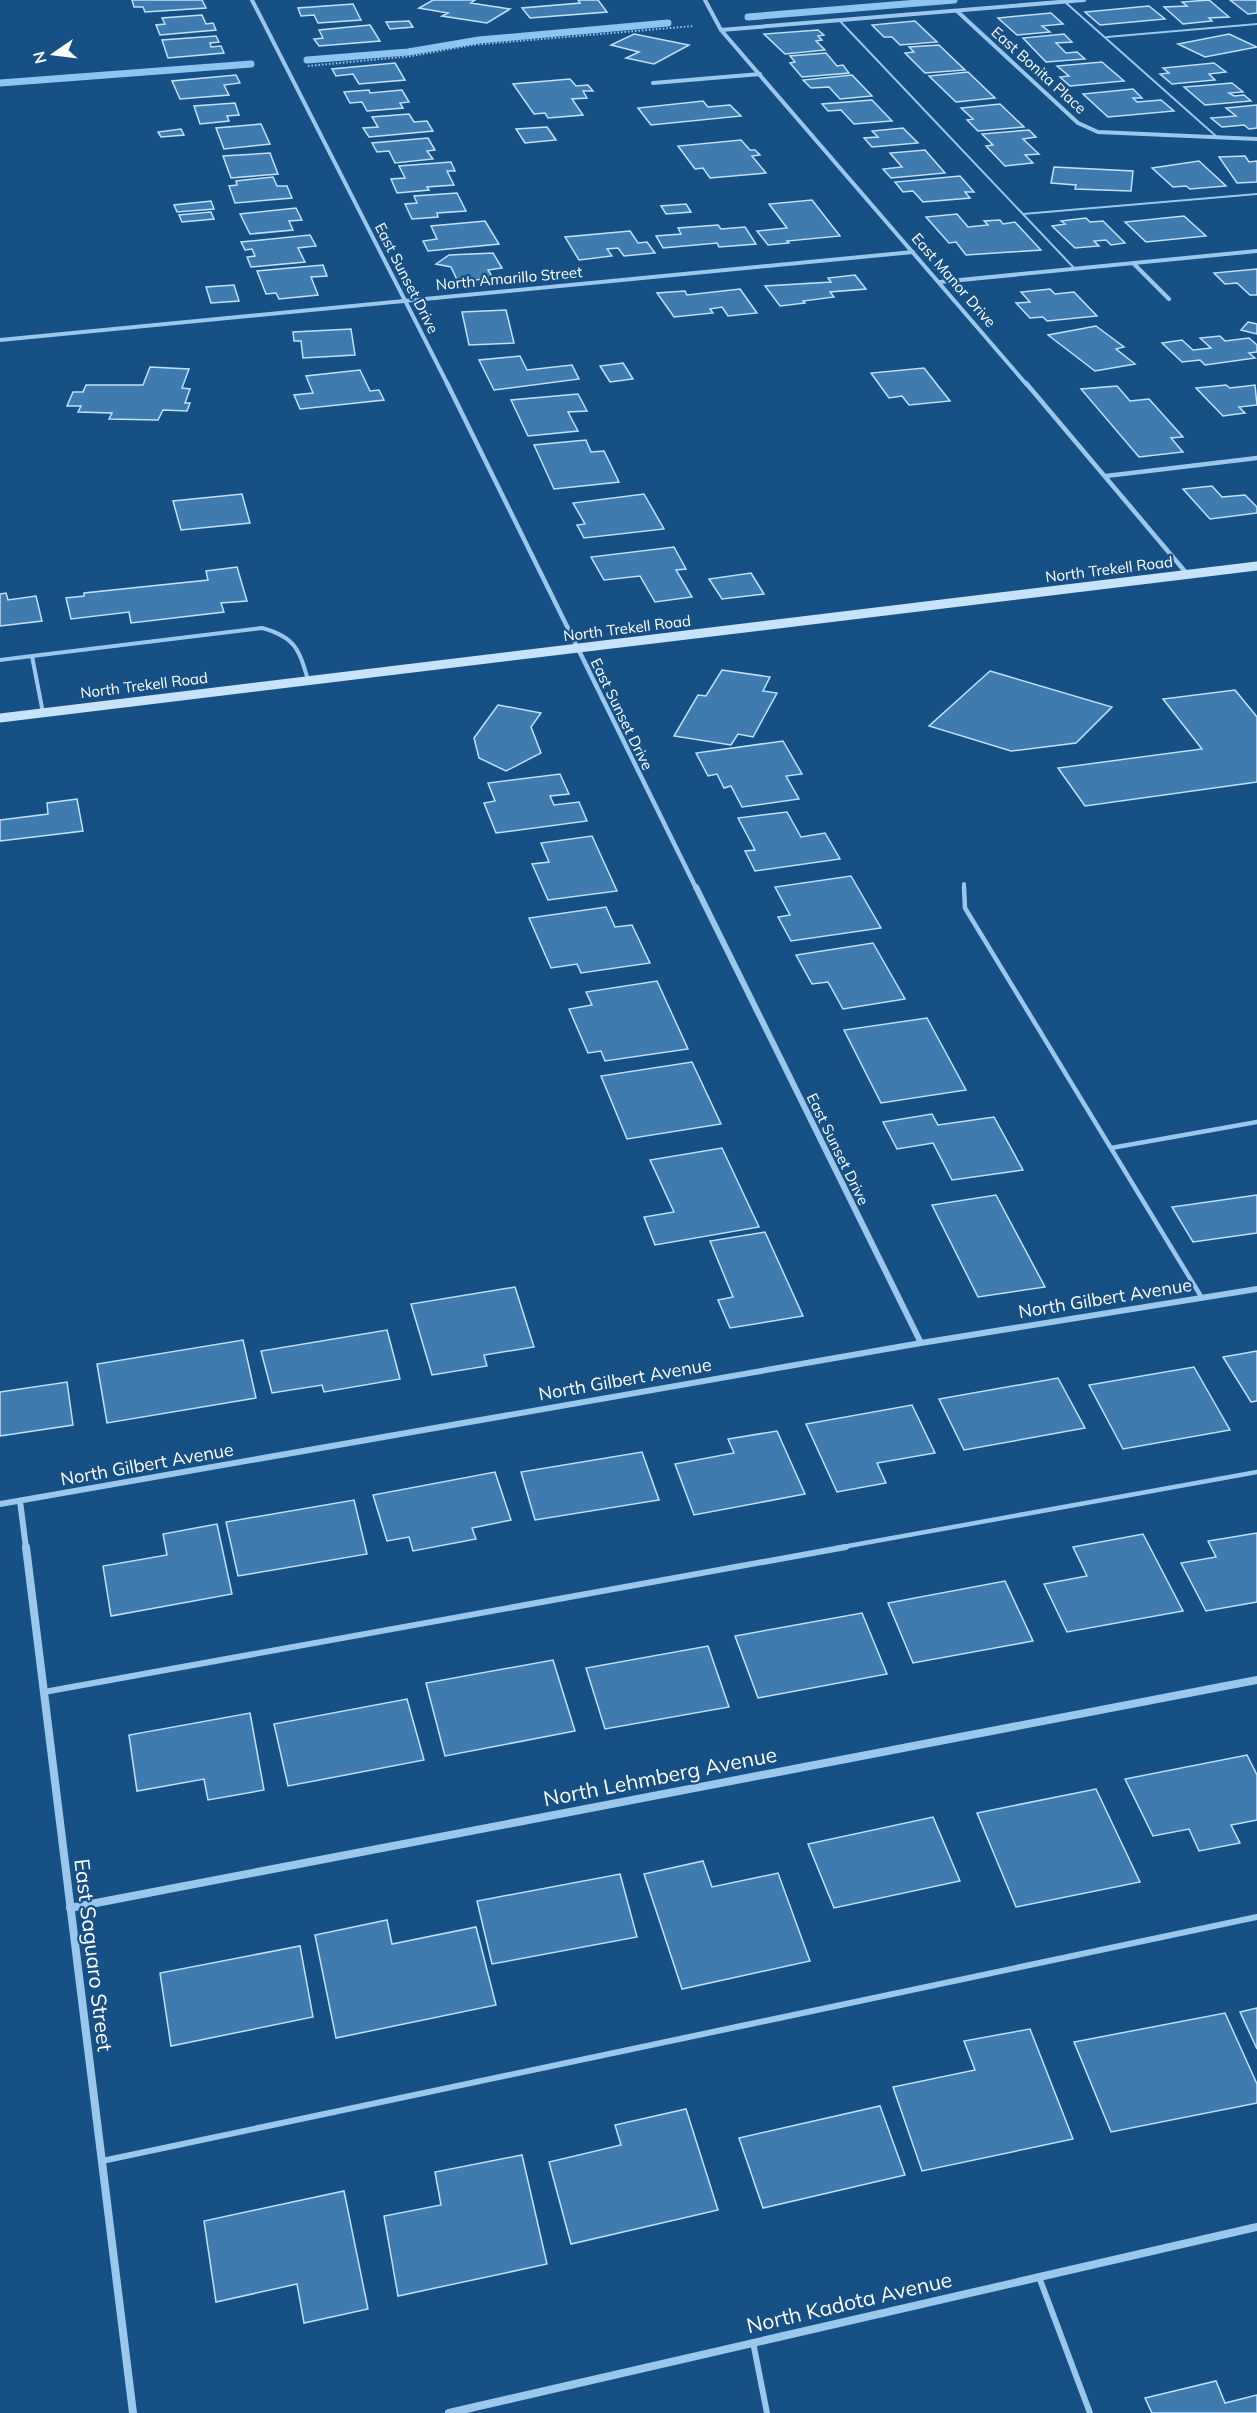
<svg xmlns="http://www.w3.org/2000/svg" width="1257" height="2413" font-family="Mulish,sans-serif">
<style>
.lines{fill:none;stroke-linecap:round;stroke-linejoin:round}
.stream{stroke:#8ec4f0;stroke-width:7}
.building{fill:#3f7baf;stroke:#c1e0fa;stroke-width:1.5}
.path{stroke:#9bc7ed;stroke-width:2;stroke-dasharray:1.5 2;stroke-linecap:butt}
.lane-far3{stroke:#9bc7ed;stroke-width:2}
.lane-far2{stroke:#9bc7ed;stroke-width:4}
.lane-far1{stroke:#9bc7ed;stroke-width:4.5}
.lane{stroke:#9bc7ed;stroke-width:6}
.street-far3{stroke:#9bc7ed;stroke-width:4}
.street-far2{stroke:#9bc7ed;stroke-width:4.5}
.street-far1{stroke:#9bc7ed;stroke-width:6}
.street{stroke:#9bc7ed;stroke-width:8}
.secondary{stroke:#c8e2f9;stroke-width:9}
.labels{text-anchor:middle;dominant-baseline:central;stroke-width:4.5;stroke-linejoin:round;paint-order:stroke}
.far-street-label{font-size:15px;fill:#fff;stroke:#175085}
.street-label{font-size:18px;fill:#fff;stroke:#175085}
.near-street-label{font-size:21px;fill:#fff;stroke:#175085}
</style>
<rect width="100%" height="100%" fill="#175085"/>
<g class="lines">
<path class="stream" d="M748,17l206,-17
M307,60l101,-8 71,-12 189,-17
M0,83l251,-19"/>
</g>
<path class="building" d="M132,0h70l4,8 -61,4 -2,-5h-9z
M433,0h42l-4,3 39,6 -23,14 -45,-7 6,-3 -29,-5z
M578,0h20l9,12 -77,6 -8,-10 58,-5z
M1209,0l20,17 -20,1 3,3 -29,3 -19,-17 23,-1 -5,-4z
M1230,0h27v13l-9,1z
M353,4l8,16 -43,3 -4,-8 -13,1 -3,-8z
M1149,6l16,13 -65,6 -15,-13z
M1051,13l12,11 -21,2 8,6 -33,3 -19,-17z
M202,15l4,9 7,-1 3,7 -56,5 -4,-10 9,-1 -3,-6z
M409,21l4,6 -23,2 -4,-7z
M915,21l22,21 -37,3 -8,-8h-8l-12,-12z
M370,25l10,16 -61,5 -5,-7 9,-1 -4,-8z
M818,30l6,5 -6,1 4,4 -6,1 9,9 -40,4 -21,-20z
M634,34l55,11 -35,19 -28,-6 13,-6 -28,-7z
M1064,34l8,8 -16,1 10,10 11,-1 8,7 -39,3 -23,-24z
M1229,34l28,13 -52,10 -27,-13z
M216,36l3,6 -9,1 1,4 10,-1 3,7 -56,5 -6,-18z
M939,45l26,25 -40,3 -20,-20 9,-1 -5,-5z
M826,53l11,13 6,-1 6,8 -47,4 -12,-14 5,-1 -5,-6z
M1102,62l22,19 -54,5 -10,-9 9,-1 -12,-10z
M395,63l10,17 -46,4 -6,-10 -17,2 -4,-7z
M1214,63l12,9 -17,2 6,6 -43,4 -12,-10 9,-1 -6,-5z
M968,72l27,26 -39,4 -27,-26z
M236,75l4,8 -16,2 5,10 -49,4 -8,-18z
M852,75l20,21 -32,3 -11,-12 -18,1 -8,-8z
M570,79l6,7 12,-1 5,6h-10l4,7 -15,1 11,16 -35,3 -3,-5 -11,1 -21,-30z
M1232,83l11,9 -14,1 5,3 10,-1 7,6 -46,4 -21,-18z
M1133,89l9,9h-9l4,4 24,-2 13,11 -66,6 -25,-23z
M369,90l1,3 32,-3 7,12 -9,1 3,5 -36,3 -5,-9 -12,1 -6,-11z
M872,100l20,21 -38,3 -13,-14 -13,1 -6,-7z
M703,101l5,6 22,-2 11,11 -90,9 -13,-17z
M235,103l4,12 -12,1 2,5 -29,3 -6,-18z
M1000,104l24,23 -46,4 -11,-11 6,-1 -12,-11z
M1257,105v23l-8,1 -5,-4 -22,2 -11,-9 25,-2 -10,-8z
M409,114l5,8 13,-1 6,10 -64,6 -6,-9 15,-1 -6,-10z
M261,124l9,20 -46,5 -8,-21z
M547,127l9,13 -31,3 -9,-14z
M903,128l15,15 -46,4 -8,-9 14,-1 -6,-6z
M181,129l3,6 -23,2 -3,-5z
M1029,130l7,7 -13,2 16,15 -14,1 8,8 -28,3 -19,-20 7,-1 -11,-11z
M428,138l7,12 -8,1 6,8 -38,4 -6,-12 -12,1 -5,-9z
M741,140l9,10h5l5,5 -8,1 14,17 -56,5 -7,-10 -8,1 -17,-23z
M925,150l20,23 -54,5 -8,-9 19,-2 -12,-14z
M270,153l8,21 -47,4 -8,-22z
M1245,156l4,6 8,-1v21l-20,1 -18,-26z
M1199,161l27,25 -36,3 -4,-3 -13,1 -21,-19z
M451,162l4,9h-8l7,14 -27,2 2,3 -32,3 -6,-14 14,-1 -6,-12z
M1054,167l79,4 -2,20 -56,-2 1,-4 -25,-2z
M960,176l14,16h-9l5,6 -47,4 -10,-11 -10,1 -8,-10z
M273,177l4,9h10l5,12 -57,5 -6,-17 8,-1 -1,-4z
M457,193l9,18 -29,2 1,4 -26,2 -7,-15 12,-1 -3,-7z
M812,200l28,36 -53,5 2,2 -21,2 -11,-14 30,-3 -18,-24z
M211,201l3,8 -37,3 -3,-7z
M686,204l5,8 -25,2 -5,-8z
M296,208l6,12 -13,1 4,9 -43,4 -10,-20z
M211,212l3,7 -32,3 -3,-7z
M957,214l11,13 20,-2 -4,-4 16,-1 3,4 12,-2 26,28 -75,5 -10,-13 -7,1 -23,-26z
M1184,216l22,20 -60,6 -21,-20z
M1086,218l4,4 13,-1 22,22 -14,2 -5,-5 -12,1 5,5 -24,2 -23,-22 13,-2 -4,-3z
M485,221l14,23 -71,7 -5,-10 14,-2 -6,-13z
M718,225l3,4 24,-2 11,17 -37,3 -2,-4 -54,5 -7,-12 25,-2 -3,-6z
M630,231l8,12 9,-1 8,11 -31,3 -6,-8 -11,1 5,7 -33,4 -14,-23z
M310,235l6,11 -18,2 7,14 -54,5 -4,-10 8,-1 -3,-7 -7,1 -4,-8z
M493,253l9,15 -14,2 5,8 -35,4 -7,-15 -15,-3 13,-9z
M323,265l4,11 -16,1 7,18 -39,4 -3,-6 -10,1 -9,-23z
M1257,269v26h-7l-13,-12 -12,1 -11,-11z
M855,275l11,14 -36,3 4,5 -31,4 2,2 -25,3 -15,-20 66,-4 -3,-4z
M234,285l5,16 -28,2 -5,-16z
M740,289l17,24 -29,3 -6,-9 -12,2 3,4 -39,4 -17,-24 28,-2 2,4z
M1050,289l5,5 19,-2 23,24 -50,5 -4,-4 -13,1 -14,-15 14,-1 -9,-10z
M506,310l8,33 -45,2 -7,-33z
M1248,322l9,2v10l-16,-4z
M1096,326l28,21 -8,2 19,15 -40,7 -47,-36z
M351,329l4,26 -52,3 -2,-17h-7l-1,-9z
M1220,336l5,5 24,-3 8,7v7l-8,1 6,5 -50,7 -5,-5 -18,2 -20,-19 20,-3 11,10 18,-2 -11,-10z
M520,356l7,14 45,-5 7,14 -85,11 -15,-30z
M623,363l10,16 -23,3 -10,-16z
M150,367l39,2 -7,19 8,1 -5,14h5l-3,8 -24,-1 -5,10 -49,-1 3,-6 -34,-1 3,-6h-14l6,-14h10l3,-7h57z
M924,368l26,33 -41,4 -7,-9 -13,2 -18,-25z
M360,370l10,21 9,-1 5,10 -84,9 -6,-14 19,-2 -7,-17z
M1226,385l4,3 25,-3 2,20 -18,2 6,6 -22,3 -27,-28z
M1117,386l13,15 19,-2 34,38 -12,1 12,14 -44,5 -58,-68z
M578,394l9,17 -19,1 10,19 -50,5 -17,-36z
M586,440l5,12 13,-1 15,31 -65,7 -20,-44z
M1212,486l10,11 23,-2 12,12v6l-47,6 -27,-30z
M242,494l8,29 -69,7 -8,-29z
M644,494l20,35 -80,9 -7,-13 8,-1 -12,-21z
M674,547l12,22 -10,1 16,27 -37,5 -15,-26 -36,4 -13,-23z
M237,567l10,34 -26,2 3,9 -93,11 -2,-11 -58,7 -5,-21 18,-2v-3l124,-13 -2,-9z
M751,573l13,21 -42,5 -13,-20z
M6,593l2,7 28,-4 6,25 -42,5v-32z
M722,670l48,7 -7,14 14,2 -24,44 -15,-3 -7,11 -57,-9 24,-41 8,1z
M990,671l122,36 -36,36 -65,8 -82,-25z
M1235,690l22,27v65l-172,24 -27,-38 144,-19 -39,-50z
M498,705l43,8 -10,14 10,26 -35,18 -27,-13 -5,-20z
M783,741l19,33 -16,2 13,23 -57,8 -11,-21 -7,2 -7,-14 -9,2 -12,-23z
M560,774l9,20 -19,2 4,9 25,-3 8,19 -91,12 -12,-30 11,-2 -7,-18z
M77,799l6,32 -83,10v-21l48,-6 -1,-11z
M787,812l14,25 24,-4 15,26 -85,12 -10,-20 10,-1 -17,-32z
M592,836l25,55 -69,9 -16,-36 17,-2 -8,-19z
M851,876l30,52 -90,13 -13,-24 12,-2 -15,-28z
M606,907l9,20 17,-2 18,38 -69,10 -4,-9 -26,4 -22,-50z
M873,943l32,56 -62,10 -15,-27 -16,2 -16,-29z
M657,981l31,68 -83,12 -4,-10 -13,2 -19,-44 23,-4 -6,-13z
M927,1018l39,72 -85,13 -37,-73z
M692,1062l29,62 -94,15 -26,-63z
M932,1114l6,11 56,-8 29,53 -71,10 -19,-37 -36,6 -14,-27z
M722,1148l37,79 -104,18 -11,-28 30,-5 -24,-52z
M996,1195l49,92 -67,10 -46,-92z
M1257,1195v38l-64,9 -21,-35z
M765,1232l38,84 -73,12 -12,-28 15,-3 -23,-56z
M515,1287l19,60 -50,8 3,11 -55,9 -21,-71z
M387,1330l13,49 -76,13 -2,-7 -50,8 -11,-42z
M243,1340l13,58 -149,25 -10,-59z
M1257,1351v50l-6,1 -28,-45z
M1194,1367l36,63 -107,19 -34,-64z
M1058,1378l27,50 -121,22 -25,-51z
M67,1382l6,43 -73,11v-44z
M912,1405l23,48 -58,10 9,20 -49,9 -31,-68z
M777,1431l28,63 -111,21 -19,-51 59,-11 -6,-14z
M642,1452l17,48 -124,20 -14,-48z
M495,1472l16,48 -39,8 4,11 -63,12 -4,-14 -22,4 -14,-46z
M354,1500l13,54 -129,22 -12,-54z
M217,1524l15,70 -121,22 -8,-50 64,-11 -4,-21z
M1257,1533v69l-51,9 -25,-48 35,-6 -8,-16z
M1143,1534l40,77 -116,21 -23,-48 43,-8 -14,-29z
M1005,1581l28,60 -120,22 -25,-60z
M862,1613l25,61 -129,24 -23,-62z
M708,1646l21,61 -124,22 -19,-61z
M553,1660l22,71 -130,25 -19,-73z
M407,1699l17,61 -136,26 -14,-62z
M250,1713l14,77 -56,10 -4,-21 -67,12 -8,-56z
M1247,1755l10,20v45l-26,5 9,18 -41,8 -10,-22 -36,7 -28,-57z
M1096,1789l44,93 -124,25 -39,-94z
M933,1817l27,64 -126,27 -26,-64z
M703,1861l9,26 66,-14 32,88 -128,28 -38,-115z
M620,1874l17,63 -145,27 -15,-63z
M387,1920l5,24 84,-17 20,78 -160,33 -21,-103z
M300,1946l13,71 -142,29 -11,-73z
M1257,2008v41l-17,-37z
M1225,2013l32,71v19l-146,29 -37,-90z
M1030,2029l43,110 -151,32 -29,-84 82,-17 -11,-29z
M880,2106l25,69 -142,33 -24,-70z
M686,2109l32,101 -147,34 -22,-82 72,-17 -6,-20z
M522,2155l25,109 -149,32 -14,-80 57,-11 -6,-33z
M344,2191l24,118 -64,14 -7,-39 -81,18 -12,-81z
M1216,2381l9,22 32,-8v18h-105l-7,-15z"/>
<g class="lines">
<path class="path" d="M308,66l104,-10 60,-11 222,-19"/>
<path class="lane-far3" d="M1065,2l152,135
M839,20l236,249
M1107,37l150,-13
M1023,214l234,-20"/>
<path class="lane-far2" d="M0,660l32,-4
M43,713l-11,-57 230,-28c33,9 37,21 46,52
M964,884v4"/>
<path class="lane-far1" d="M964,887l1,21 237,390
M1111,1148l146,-26
M837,1548l420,-76"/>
<path class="lane" d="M44,1692l802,-145
M102,2161l1155,-244
M1039,2277l51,136
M753,2342l14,71"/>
<path class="street-far3" d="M252,0l196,385
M705,0l16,30 306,355
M957,11l121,112 20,9 159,7
M721,30l363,-30
M653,83l107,-9
M1133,263l36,36
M940,282l317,-31
M0,340l913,-88"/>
<path class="street-far2" d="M447,383l249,505
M1026,383l162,192
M1106,476l151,-18"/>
<path class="street-far1" d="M696,887l225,456
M20,1501l6,47
M0,1504l921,-161 336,-54"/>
<path class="street" d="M26,1547l107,866
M70,1908l1187,-228
M449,2413l808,-186"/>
<path class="secondary" d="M0,718l1257,-152"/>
</g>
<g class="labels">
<g class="far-street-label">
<text transform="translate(1039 70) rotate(42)">East Bonita Place</text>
<text transform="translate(407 278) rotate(63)">East Sunset Drive</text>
<text transform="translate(509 278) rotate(-5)">North Amarillo Street</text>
<text transform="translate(954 280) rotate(49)">East Manor Drive</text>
<text transform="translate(1109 569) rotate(-7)">North Trekell Road</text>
<text transform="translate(627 628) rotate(-7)">North Trekell Road</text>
<text transform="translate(144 685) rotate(-7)">North Trekell Road</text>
<text transform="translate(622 714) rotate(64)">East Sunset Drive</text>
<text transform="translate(838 1149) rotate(64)">East Sunset Drive</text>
</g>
<g class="street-label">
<text transform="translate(1105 1298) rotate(-9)">North Gilbert Avenue</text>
<text transform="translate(625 1379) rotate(-10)">North Gilbert Avenue</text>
<text transform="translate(147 1464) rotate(-10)">North Gilbert Avenue</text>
</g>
<g class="near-street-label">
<text transform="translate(660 1776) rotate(-11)">North Lehmberg Avenue</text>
<text transform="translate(94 1955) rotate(83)">East Saguaro Street</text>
<text transform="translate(849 2302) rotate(-13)">North Kadota Avenue</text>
</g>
</g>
<g transform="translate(54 54) rotate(256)" stroke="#175085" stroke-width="4.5" paint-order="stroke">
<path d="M0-4.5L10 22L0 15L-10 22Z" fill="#ffffff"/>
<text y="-9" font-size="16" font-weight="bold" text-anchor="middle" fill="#ffffff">N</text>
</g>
</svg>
